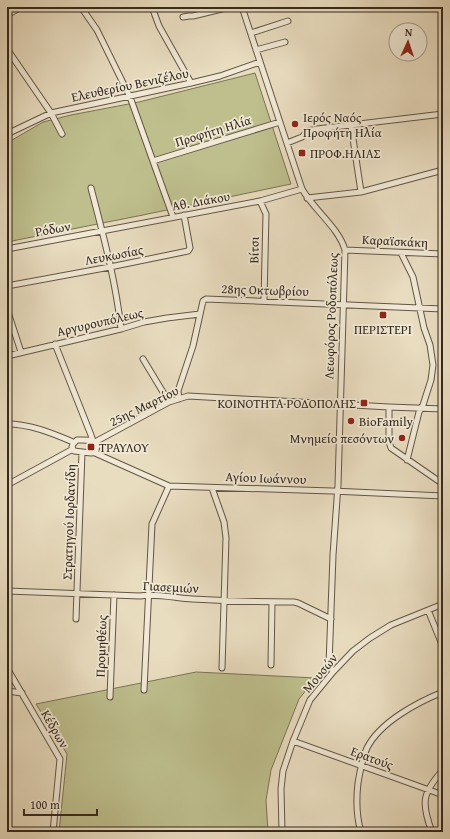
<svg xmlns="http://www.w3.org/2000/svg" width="450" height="839" font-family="'Gentium Book Plus',serif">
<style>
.green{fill:#bebf8d;stroke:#7a7456}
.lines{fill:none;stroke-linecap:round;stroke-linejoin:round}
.minor-casing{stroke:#625646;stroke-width:7}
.minor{stroke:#f1e9d6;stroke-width:5}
.poi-dot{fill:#8f2418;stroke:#f1e9d6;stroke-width:1.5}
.labels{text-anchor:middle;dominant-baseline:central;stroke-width:3.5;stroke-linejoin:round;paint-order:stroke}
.street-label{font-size:13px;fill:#35291e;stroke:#f1e9d6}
.poi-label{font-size:13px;fill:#35291e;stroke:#f1e9d6;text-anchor:start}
</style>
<rect width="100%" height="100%" fill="#e9ddc0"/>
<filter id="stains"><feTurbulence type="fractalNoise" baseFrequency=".005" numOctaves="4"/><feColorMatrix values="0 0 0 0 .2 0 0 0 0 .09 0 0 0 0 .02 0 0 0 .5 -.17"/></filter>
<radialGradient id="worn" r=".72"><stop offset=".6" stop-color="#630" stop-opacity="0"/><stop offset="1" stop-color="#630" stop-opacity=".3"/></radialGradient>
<path class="green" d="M255,73l36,111 -148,31 -136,27v-99l36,-21 28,-7 68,-13z
M196,672l120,6 -17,21 -28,71 -5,30 2,32h-209l8,-78 -31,-50z"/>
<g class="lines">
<defs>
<path id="minor" d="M81,7l16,23 33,67 43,120
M152,7l7,19 32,57
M242,7l60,182c12,21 37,39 43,61l-7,235 -5,70 -4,110 4,7
M7,15l14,-8
M183,17l6,-1h4l37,-9
M251,33l37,-12
M7,49l44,64 11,21
M256,50l29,-8
M351,125l10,67
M7,134l44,-21 140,-30 29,-7 40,-14
M287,143l15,-6 6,-6 9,-2 126,-15
M153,161l127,-39
M91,188c12,46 25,94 30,141
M307,198l54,-6 82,-22
M260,201l6,13 -2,86
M7,249l253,-48 42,-12
M345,250l98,4
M401,253l12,24 11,51 6,17 3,20 -2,15 -8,25 -4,7 -12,48
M7,286l103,-19 78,-16 2,-3 -6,-33
M7,309l14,43
M55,344l36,91 2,6
M7,356l114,-27 23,-7 23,-4 33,-4
M143,359l26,43
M179,399l-1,-8 15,-45 10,-45 3,-2 237,10
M389,407v35l2,6 52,36
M7,424c23,0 45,9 66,18
M77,440c7,0 16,-1 20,4l-1,8 -5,1 -17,-2 -2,-4 1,-3z
M95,442l74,-40 19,-6 201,11 54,2
M95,453l74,33 163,5 111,5
M7,485l66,-36
M212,488l12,34 2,16 -4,130
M7,591l133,5c14,-3 36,2 52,3 34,2 68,3 102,3l4,1 33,16
M428,610l15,37
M76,619l6,-167
M271,665l1,-63
M7,668l53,91 -7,73
M144,690l8,-166 17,-38
M7,691l15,2
M110,697l4,-102
M293,741l150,54
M282,832l-1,-43 2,-18 10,-30 17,-41 23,-28 20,-21 17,-13 21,-13 52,-21
M361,832c-5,-17 -5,-32 -3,-49 2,-12 4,-24 9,-35 13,-26 51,-46 76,-56
M432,832c-11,-29 -10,-39 11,-62"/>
</defs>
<use href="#minor" class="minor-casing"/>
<use href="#minor" class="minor"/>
</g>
<g class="poi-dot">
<circle cx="295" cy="124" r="4"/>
<rect x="298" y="149" width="8" height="8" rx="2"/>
<rect x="379" y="311" width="8" height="8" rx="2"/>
<rect x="360" y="399" width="8" height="8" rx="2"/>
<circle cx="351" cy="421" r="4"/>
<circle cx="402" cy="438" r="4"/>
<rect x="87" y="443" width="8" height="8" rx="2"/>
</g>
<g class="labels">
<g class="street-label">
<text transform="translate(130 85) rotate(-12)">Ελευθερίου Βενιζέλου</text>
<text transform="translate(213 131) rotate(-17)">Προφήτη Ηλία</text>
<text transform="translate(201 201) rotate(-10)">Αθ. Διάκου</text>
<text transform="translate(53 229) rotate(-10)">Ρόδων</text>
<text transform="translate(395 241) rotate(3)">Καραϊσκάκη</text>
<text transform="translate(254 250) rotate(-89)">Βίτσι</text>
<text transform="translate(114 255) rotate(-11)">Λευκωσίας</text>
<text transform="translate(265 290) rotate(2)">28ης Οκτωβρίου</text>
<text transform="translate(331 316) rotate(-88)">Λεωφόρος Ροδοπόλεως</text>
<text transform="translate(100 322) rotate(-13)">Αργυρουπόλεως</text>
<text transform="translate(144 406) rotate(-26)">25ης Μαρτίου</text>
<text transform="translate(266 478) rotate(2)">Αγίου Ιωάννου</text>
<text transform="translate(69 522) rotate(-88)">Στρατηγού Ιορδανίδη</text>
<text transform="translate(171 587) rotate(3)">Γιασεμιών</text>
<text transform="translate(101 646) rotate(-88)">Προμηθέως</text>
<text transform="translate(320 673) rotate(-50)">Μουσών</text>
<text transform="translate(55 729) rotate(60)">Κέδρων</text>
<text transform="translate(372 758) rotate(20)">Ερατούς</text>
</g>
<g class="poi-label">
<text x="303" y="117">Ιερός Ναός<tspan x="303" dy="15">Προφήτη Ηλία</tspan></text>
<text x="310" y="153">ΠΡΟΦ.ΗΛΙΑΣ</text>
<text x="383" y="329" text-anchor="middle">ΠΕΡΙΣΤΕΡΙ</text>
<text x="356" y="403" text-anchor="end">ΚΟΙΝΟΤΗΤΑ ΡΟΔΟΠΟΛΗΣ</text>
<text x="359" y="421">BioFamily</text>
<text x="394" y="438" text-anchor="end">Μνημείο πεσόντων</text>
<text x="99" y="447">ΤΡΑΥΛΟΥ</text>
</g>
</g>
<rect width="450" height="839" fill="none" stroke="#e9ddc0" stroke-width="24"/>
<rect x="8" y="8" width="434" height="823" fill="none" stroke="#35291e" stroke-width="2"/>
<rect x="12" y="12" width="426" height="815" fill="none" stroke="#35291e"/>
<g transform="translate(408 42) rotate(3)"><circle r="19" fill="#f1e9d6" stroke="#a69c8c"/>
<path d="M0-3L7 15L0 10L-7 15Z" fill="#8f2418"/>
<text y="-6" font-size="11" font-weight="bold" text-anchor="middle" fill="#35291e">N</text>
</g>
<path d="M24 809v6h73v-6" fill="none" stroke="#35291e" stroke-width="2"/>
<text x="30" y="809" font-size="12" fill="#35291e" stroke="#f1e9d6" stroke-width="3" paint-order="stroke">100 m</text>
<rect width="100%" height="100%" filter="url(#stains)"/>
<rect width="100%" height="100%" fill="url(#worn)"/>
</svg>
